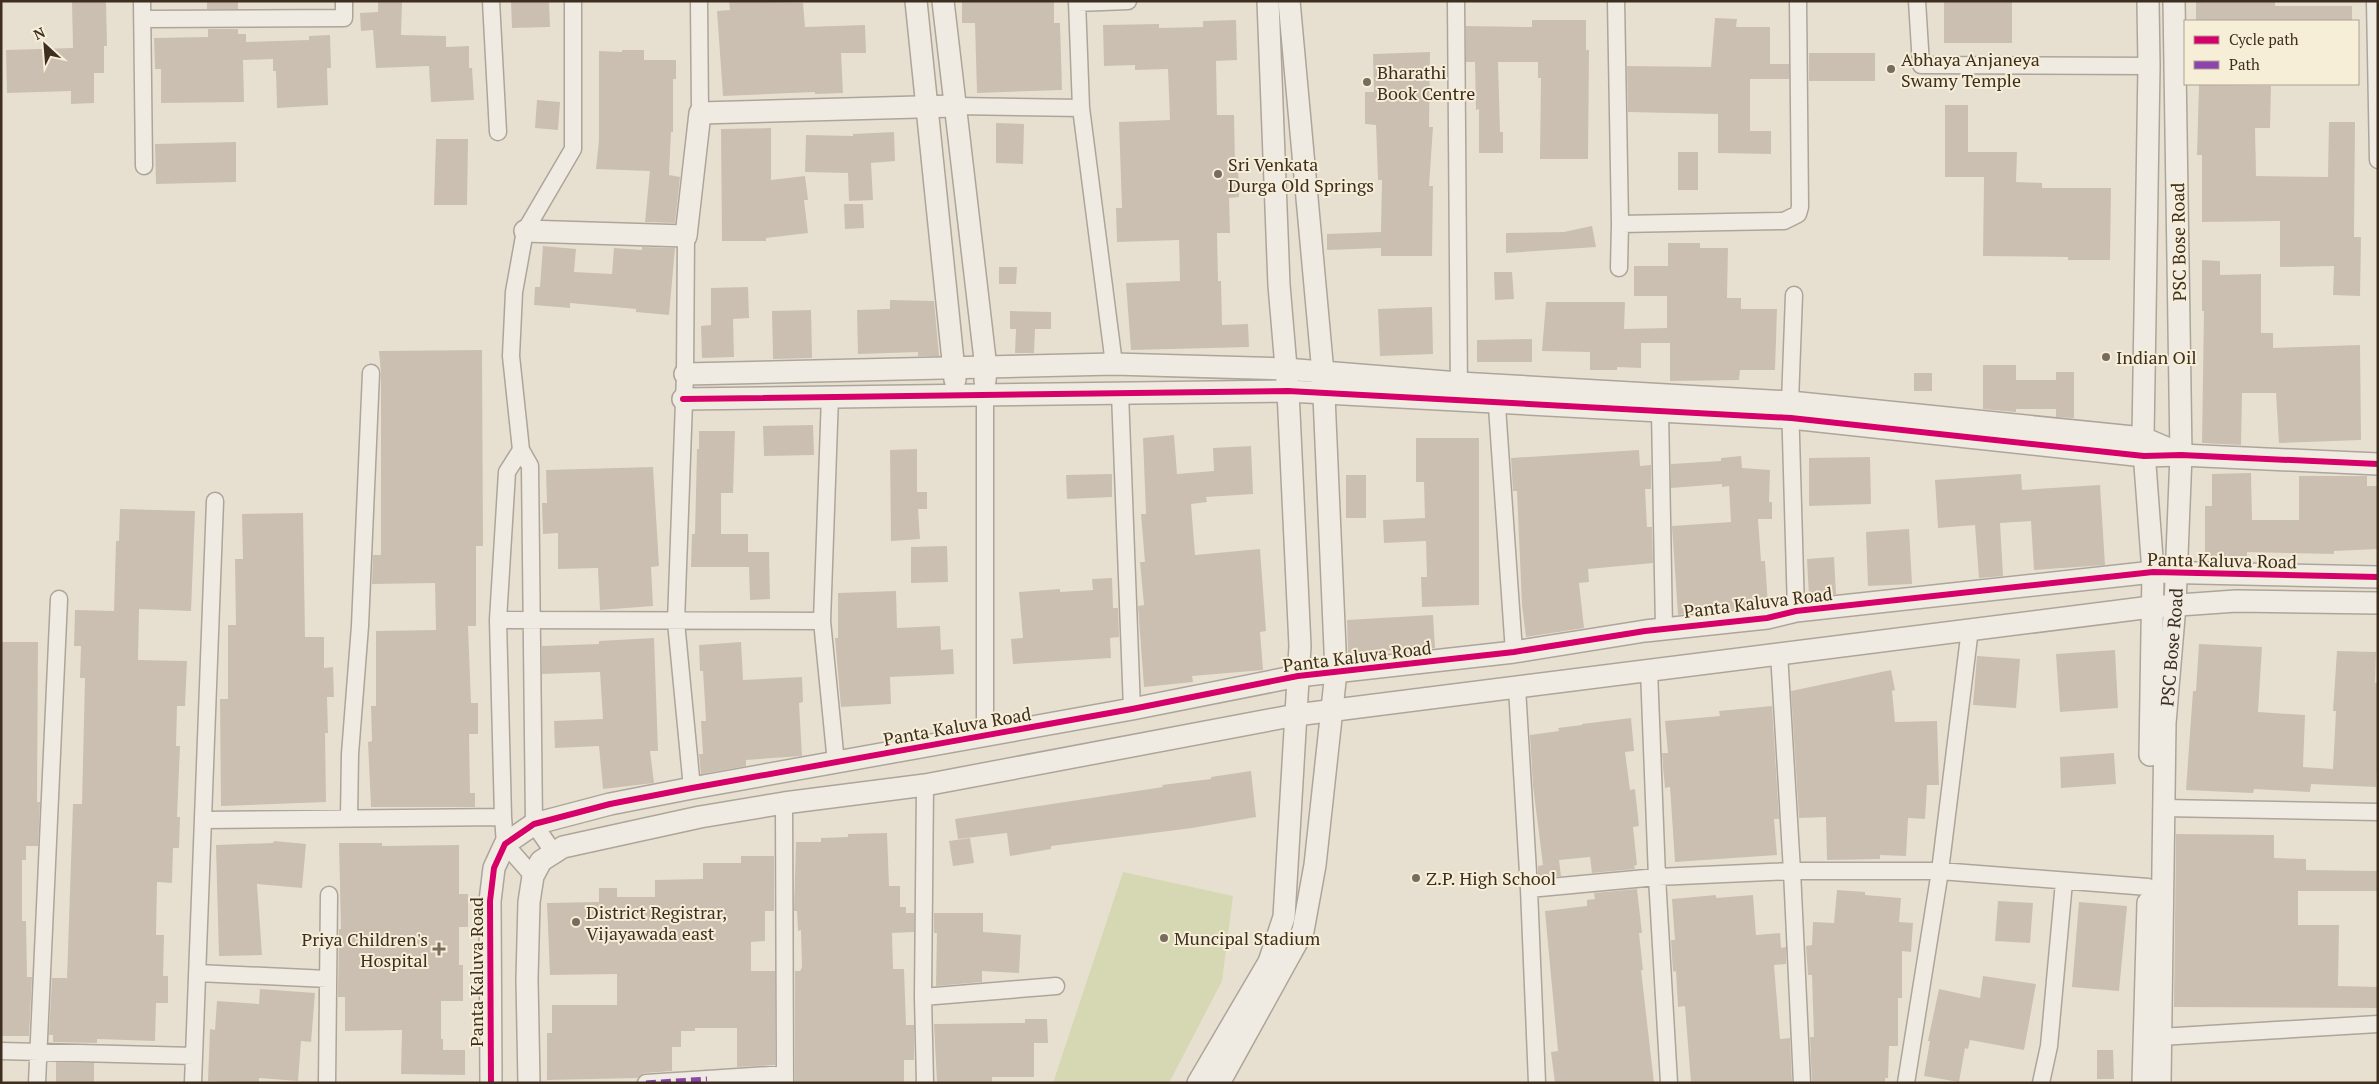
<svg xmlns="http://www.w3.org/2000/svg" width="2379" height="1084" font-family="'PT Serif',serif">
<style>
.green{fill:#d6d7b3}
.building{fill:#cbbfb2}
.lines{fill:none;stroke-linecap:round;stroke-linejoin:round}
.minor-casing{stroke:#ada599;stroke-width:19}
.tertiary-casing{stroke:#ada599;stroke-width:24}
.minor{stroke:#efebe3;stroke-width:16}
.tertiary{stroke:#efebe3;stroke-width:21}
.quiet{stroke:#8e44ad;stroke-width:5;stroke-dasharray:10 5;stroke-linecap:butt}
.cycleway-casing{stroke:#f7eed8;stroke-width:9}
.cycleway{stroke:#d6006c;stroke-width:6}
.poi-dot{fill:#786c5e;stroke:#f7eed8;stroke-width:2}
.labels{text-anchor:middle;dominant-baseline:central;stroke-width:4;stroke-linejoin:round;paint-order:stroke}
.poi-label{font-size:18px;fill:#3d2e20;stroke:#f7eed8;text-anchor:start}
.street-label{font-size:18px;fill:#3d2e20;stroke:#f7eed8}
</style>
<rect width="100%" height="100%" fill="#e7e0d1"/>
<path class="green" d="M1123,872l110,24 -11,85 -53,102h-116z"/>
<path class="building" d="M72,1h34l1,45h-3v27h-10v30l-23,1v-13l-64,2 -1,-43 67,-2z
M207,1h31v8h-31z
M378,1h24l-1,34 45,1v11l23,-1v22h3l2,32 -43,2 -2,-36 -53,2 -3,-38 -12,1 -1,-18 18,-1z
M511,1h38l1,26 -38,1z
M729,1l74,2 2,24 60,-2 1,28h-25l2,40 -28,1v-2l-92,4 -6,-85 13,-1z
M962,1h92v22h6l2,67 -85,3 -2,-70h-13z
M1944,1h68v42h-68z
M2196,1h79v5h77v15h-156z
M1715,18l22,1 -1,8h34v37h19v15h-39v52h21v23l-53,-1v-39l-90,-2 -1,-46 84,1z
M1236,20l1,40 -21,1 1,54h17l1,50 3,-1 1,33 -10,1 1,35h-13l1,48h3l1,44 26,-1 1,23 -118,3 -5,-67 54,-2 -1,-41 -62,2 -1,-34h6l-3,-86 51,-2 -2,-51 -33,1v-5l-31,1 -1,-41 56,-1v4l44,-1v-6z
M1532,20h54v30h3l-1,109h-48l1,-81h-3v-16h-40l2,70h3v21h-24v-44l-3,1 -1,-48h-9v-36l66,1z
M208,29h30v5h8v8l63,-2v-4l21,-1 1,33h-4l1,37 -51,3 -1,-37h-3v-12l-30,1 1,42 -83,1v-34h-6l-1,-31 54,-1z
M622,50h22v10h32v19h-3v53h-2l-2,43 11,2 -5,46 -30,-1 5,-51 -54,-2 3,-29v-89l23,1z
M1430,52l-1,75h4l-4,59h4l-1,70h-51v-8l-54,2v-16l54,-2 1,-52h-4l-2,-55 -11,-1v-32h9l-1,-38z
M1809,53h66v28h-66z
M2199,85l72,1 -1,42h-15l1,48 72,1 1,-55h26l-1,115h7l-1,59 -27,-1 1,-29 -54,1v-46l-78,1v-67h-5z
M537,100l23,2 -2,28 -23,-2z
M1945,105h23v47h49l-1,30 26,1v5h69l-1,72h-42v-3l-85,-1 1,-79h-39z
M996,123l28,1 -1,40 -27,-1z
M771,128v52l34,-4 3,24h-4l4,33 -42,5v3h-44l-1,-112z
M894,132l1,29 -24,2 2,37 -24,1 -1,-28 -43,-1 1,-37 47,1v-2z
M436,139h32l-1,66h-33z
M236,142v40l-80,2 -1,-40z
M1678,152h20v38h-20z
M844,204h19l1,24 -19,1z
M1592,226l4,21 -90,6v-20l58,-1z
M1668,243h32v5h28l-1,50h14v11h36l-2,61h-35l-1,10 -69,1v-38h-29v25l-24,-1v3h-27v-18l-48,-1 4,-49h79l-1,27 43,-1v-32h-33v-30h34z
M543,246l33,3 -2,23 38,2 2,-26 28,2v-3l33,1 -6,67 -33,-3v-3l-66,-6v5l-36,-3 1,-18h5z
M2202,260l18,1v14l41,-1v59h12v15l87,-3 1,95 -82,3 -3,-50h-34l-1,52 -39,-2 2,-132h-2z
M999,267h18l-1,17h-17z
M1494,272h18l2,27 -19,1z
M748,287l1,31 -16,1 1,38 -32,1 -1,-32 10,-1v-37z
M890,300l44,1 5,55h-21v-4l-60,2 -1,-44 33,-1z
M1432,307l1,47 -53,2 -2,-47z
M811,310l1,48 -39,1 -1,-48z
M1010,311l41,1v17h-16l-1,24h-19l1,-24h-6z
M1532,339v23h-55v-22z
M482,350l1,196h-7v80h-8l3,77h7v31h-9l1,59h5v14h-104l-3,-65 4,-1 -1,-35h5v-75l60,-1 -1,-47 -63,1 1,-29h8v-182l-2,-22z
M1983,365h33v15h40v-8h18v46l-18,-1v-8h-40v3l-33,-3z
M1914,373h18v18h-18z
M813,425l1,30 -50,1 -1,-30z
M699,431h36l-2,62h-12v41h27v18h21l1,47 -20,1 -1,-33h-58l1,-33h3l2,-85h2z
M1174,435l3,39 37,-3 -1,-23 38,-2 2,48 -47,3 1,5 -16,2 4,51 65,-6 6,82 -6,1 3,38 -71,6 1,6 -49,5 -6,-81 6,-1 -4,-43h5l-4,-48h5l-3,-76z
M1416,438h63v167l-57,2 -1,-30h6l-1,-36 -42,2 -1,-23 42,-2 -1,-36h-8z
M917,449v43h10v17h-9l2,30 -29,2 -1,-91z
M1639,450l1,16 11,-1v24h-6l2,38h5l1,36 -65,6 1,13 -10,1 5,45 -58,9 -4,-32 -5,-114h-4l-2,-33z
M1741,456l1,12 28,2 -1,32h3v17h-14l3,42h4l3,44 -90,10 -6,-89 59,-4 -2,-36 -7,1v-3l-51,4v-24l50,-3v-3z
M1870,457l1,47 -62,2v-48z
M653,467l6,99 -8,1 2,39 -53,4 -2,-42 -40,1v-36l-15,1 -1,-31h5l-1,-33z
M2251,473l1,47h47v-44h68v10h11v63l-44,2v3l-87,-2v4h-42v-50h7v-32z
M1112,474v23l-45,2 -1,-24z
M2021,474l1,16 78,-5 5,80 -71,5 -3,-49 -31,2 3,53 -24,2 -4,-53 -37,3 -3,-48z
M1346,475h20v43h-20z
M120,509l75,2 -4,100 -52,-2 -1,51 49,1 -2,45h-8l-1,40h4l-3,71h3l-1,31h-6l-1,35 -15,-1 -1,53h8l-1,41h5v27h-12l-1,38 -58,-2v4l-44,-1v-7h-4l3,-57h15l6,-174h9l3,-126h-5l1,-32h-7l1,-36 39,1 2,-70h3z
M303,513l2,124h19v31l9,-1 1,30h-7l1,36h-3l1,69 -105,4 -1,-107h8v-74h8l-1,-66h8l-1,-45z
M1909,529l3,55 -44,2 -2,-54z
M947,546l1,36 -37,1v-36z
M1834,557l2,37 -27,3 -2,-38z
M1112,578l1,30h5l1,29 -9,1 1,20 -98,6 -2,-25 12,-1 -4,-46 41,-3v3l33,-2 -1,-11z
M896,591l1,37 43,-2 1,24 12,-1 1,25 -64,3 1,27 -50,3 -6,-69h3v-45z
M1433,615l2,33 -87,5 -1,-33z
M654,638l4,113h-8l4,32 -51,6 -4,-43 -44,2 -1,-27 49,-2 -3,-47 -58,2v-28l57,-2v-3z
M1,642h37l-1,160h3l-2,44h-12v14h-4v61h4l1,56h5l-3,59h-28z
M741,642l2,38 59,-3 1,25 -4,1 3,53 -56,4v6l-45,8 -2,-20h4l-2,-33h5l-3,-50h-3l-1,-26z
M2199,644l63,3 -4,65 47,3 -2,52 30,2 3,-58h-3l4,-60 39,1 -1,31h3v68l-2,36 -65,-3 -1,8 -56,-3 -1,4 -67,-3 7,-99h3z
M2115,650l3,58 -58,4 -4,-58z
M1977,656l43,3 -4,49 -43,-3z
M1891,670l4,20 -3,1 3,31 42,-1 2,64h-12l-2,34 -17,-1 -2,38 -26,-1v4l-53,1 -1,-43 -27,1 -8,-127z
M1772,706l7,113h-5l3,36 -102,7 -5,-75 -5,1 -2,-21 -1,-14h6l-3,-32 55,-5 -1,-5z
M1631,718l3,33 -9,1 5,38 5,-1 4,37 -6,1 4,38 -3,1 1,3 -43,4 -2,-16 -31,3 2,16 -23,2v-12l5,-1 -10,-79 -3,-51 29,-4 -1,-3 24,-3v-1z
M2114,753l2,31 -55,4 -1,-31z
M1251,771l5,46 -64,11 -141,18v3l-41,7 -3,-23 -49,6 -3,-20 208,-32 -1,-2 49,-6v-2z
M887,833l2,53h11v21h6v6h8v19l-22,1 1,36h11l2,56h8v35h-10v23h-109v-112h5l2,-4 -1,-37 -3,1 -1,-20h-3l2,-69h25v-4l27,-1v-3z
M2176,834l98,1v23l32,1v11l72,1v20h-80v34h41l-1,61 40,1v21l-204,-1z
M970,838l4,25 -21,3 -4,-25z
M274,841l32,3 -4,44 -45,-4 5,71 -43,1 -3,-111 57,-2z
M339,843h43v3l77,-1v49h9v33h-9v38h4v36h-22v38h2v11h22v25l-64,-1 1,-44 -57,1v-34h-7l1,-68h2z
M741,856h33v55h-9v30l-14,1v29h24v94l-38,2v-39h-42v3h-14v16h-9v24l-27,2 -8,5 -90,2v-47h5v-28h65v-31l-67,1 -3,-72 52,-1v-14h18v9h38v-17l48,-1v-16h38z
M1637,889l5,44h-3l4,37h-2l13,113h-99l-4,-31 7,-1 -13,-140 42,-5v-6l8,-1 -1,-6z
M1837,890l28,2v3l36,3 -2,24 14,1 -2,29 -9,-1v47h-4v48h-9l-1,32h-3v5h-73l-2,-46h4l-2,-62h-4l-2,-29 6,-1 1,-23 21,1z
M1716,895v3l37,-3 3,40 24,-2 1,15 5,-1v17l-12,1 6,74 10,-1 2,45h-101l-6,-77 -7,1 -2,-36 -3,1 -2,-32h4l-3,-41z
M1998,901l35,2 -3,40 -35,-2z
M2079,902l48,4 -8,85 -47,-4z
M934,913h49v19l38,3 -2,38 -37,-2v11l-46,4 1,-53h-3z
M1983,976l53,8 -12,66 -54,-10 -2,9 -3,-1 -6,34 -35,-6 6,-35h-2l11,-52 41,9z
M260,989l55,4 -4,49 -10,-1 -3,40 -39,-3v5l-51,-2 2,-52 5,1 2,-29 42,3z
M1025,1019h22l1,24h-14v34h-42v6h-55l-3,-59 91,-1z
M2097,1050h16l1,29h-17z
M56,1062l38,1v20h-38z"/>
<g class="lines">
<defs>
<path id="minor" d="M142,1l2,165
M491,1l7,131
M699,1l1,112
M1077,1l4,107 33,256
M1456,1l3,393
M1616,1l4,223 -1,44
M1917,1l4,64 228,1
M2375,1l3,159
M1077,3l51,-2
M143,19l201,-1v-17
M955,106l126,2
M1620,224l164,-3 14,-7 2,-7 -2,-206
M686,236l-1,138 -9,248 16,166
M1794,295l-4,107 6,209
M1496,392l18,260
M1120,393l12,316
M985,395v341
M830,396l-8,225 14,142
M1660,411l4,218
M521,450l-14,22 -9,148 5,197 2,27 28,32
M498,620l324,1
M1779,653l13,218 10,212
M1649,670l8,207 12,206
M1517,688l12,201 8,194
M925,785l-2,212 2,86
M784,803l1,280
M2163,808l215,4
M349,818l1,-64 10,-128 11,-253
M203,820l300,-3
M554,853l-20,-29 -4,-358 -9,-16 -10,-94 3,-64 11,-61 48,-82v-148
M1529,889l128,-12 135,-6h148l208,16
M197,973l131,6
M923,997l133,-11
M2160,1037l218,-13
M1,1051l193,5
M37,1083l22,-484
M193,1083l22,-582
M327,1083l2,-188
M646,1083l139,-9
M1906,1083l34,-212 30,-242
M2041,1083l8,-37 15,-164"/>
<g id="tertiary">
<path d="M916,1l39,379"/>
<path d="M943,1l43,367 -1,13"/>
<path d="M2148,1l1,65 -6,372 10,134 -3,183"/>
<path d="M525,231l161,5 14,-123 255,-7"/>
<path d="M685,374l429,-10 171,5 174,14 331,19 353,36 33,14"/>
<path d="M683,399l605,-8 503,27 353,38 37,-1 197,9"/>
<path d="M491,1083l-1,-182 4,-33 11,-24 29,-20 76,-20 82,-16 440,-79 166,-33 216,-24 131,-21 122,-13 29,-7 357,-39 225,5"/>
<path d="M529,1083l-2,-104 2,-77 4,-26 8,-15 22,-14 137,-30 84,-14 141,-18 371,-70 855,-108 85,-6 142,2"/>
<path d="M1198,1083l71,-121 15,-45 16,-271 -12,-255 -9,-106 -11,-284"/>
<path d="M1219,1083l84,-152 12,-66 21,-193 -13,-299 -34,-372"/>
<path d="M2143,1083l5,-180"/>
<path id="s1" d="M2160,1083l5,-360 10,-118 6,-150 -7,-454"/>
</g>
</defs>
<use href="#minor" class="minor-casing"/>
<use href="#tertiary" class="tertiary-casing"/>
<use href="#minor" class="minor"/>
<use href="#tertiary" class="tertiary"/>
<path class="quiet" d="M646,1083l61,-4"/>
<defs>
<path id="cycleway" d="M683,399l605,-8 503,27 353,38 37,-1 197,9
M491,1083l-1,-182 4,-33 11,-24 29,-20 76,-20 82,-16 440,-79 166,-33 216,-24 131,-21 122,-13 29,-7 357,-39 225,5"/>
</defs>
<use href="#cycleway" class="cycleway-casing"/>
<use href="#cycleway" class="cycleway"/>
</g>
<g class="poi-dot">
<circle cx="1891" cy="69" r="5"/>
<circle cx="1367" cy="82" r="5"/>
<circle cx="1218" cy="174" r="5"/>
<circle cx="2106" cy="357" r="5"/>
<circle cx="1416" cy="878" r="5"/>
<circle cx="576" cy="922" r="5"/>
<circle cx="1164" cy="938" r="5"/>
<path d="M436.5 941.5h5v5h5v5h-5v5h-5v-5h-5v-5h5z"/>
</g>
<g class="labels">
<g class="poi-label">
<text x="1901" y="59">Abhaya Anjaneya<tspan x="1901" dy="21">Swamy Temple</tspan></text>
<text x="1377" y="72">Bharathi<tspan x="1377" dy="21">Book Centre</tspan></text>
<text x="1228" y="164">Sri Venkata<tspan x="1228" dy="21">Durga Old Springs</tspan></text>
<text x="2116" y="357">Indian Oil</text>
<text x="1426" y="878">Z.P. High School</text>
<text x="586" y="912">District Registrar,<tspan x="586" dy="21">Vijayawada east</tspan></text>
<text x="1174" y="938">Muncipal Stadium</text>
<text x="428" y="939" text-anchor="end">Priya Children's<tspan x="428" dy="21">Hospital</tspan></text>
</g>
<g class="street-label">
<text transform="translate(2178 242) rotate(-91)">PSC Bose Road</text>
<text transform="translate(2222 560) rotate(1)">Panta Kaluva Road</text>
<text transform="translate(1758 602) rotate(-7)">Panta Kaluva Road</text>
<text stroke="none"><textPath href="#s1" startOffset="436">PSC Bose Road</textPath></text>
<text transform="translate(1357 656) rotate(-7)">Panta Kaluva Road</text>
<text transform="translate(957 726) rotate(-10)">Panta Kaluva Road</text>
<text transform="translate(476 972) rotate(-90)">Panta Kaluva Road</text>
</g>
</g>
<rect width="2379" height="1084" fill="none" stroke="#3d2e20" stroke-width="5"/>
<rect x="2184" y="20" width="175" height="65" fill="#f7eed8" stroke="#ada18e"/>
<rect x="2194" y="36" width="25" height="8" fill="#d6006c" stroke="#ada18e"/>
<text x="2229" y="45" font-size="15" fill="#3d2e20">Cycle path</text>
<rect x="2194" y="61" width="25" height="8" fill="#8e44ad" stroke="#ada18e"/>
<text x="2229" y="70" font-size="15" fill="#3d2e20">Path</text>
<g transform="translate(45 45) rotate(334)" stroke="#f7eed8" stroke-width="4" paint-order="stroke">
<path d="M0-4L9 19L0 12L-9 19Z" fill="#3d2e20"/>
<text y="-8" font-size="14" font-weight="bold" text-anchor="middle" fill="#3d2e20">N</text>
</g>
</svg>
